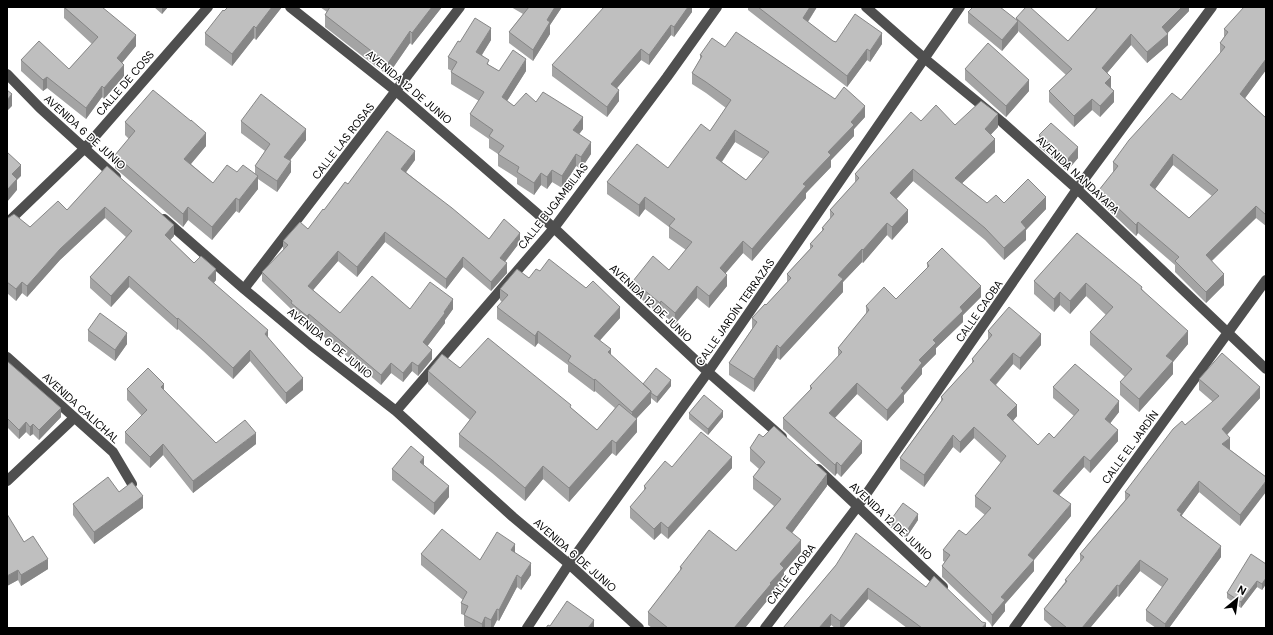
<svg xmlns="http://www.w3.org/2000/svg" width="1273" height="635" font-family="'DM Sans',sans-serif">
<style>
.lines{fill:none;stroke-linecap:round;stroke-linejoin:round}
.minor{stroke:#4f4f4f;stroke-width:10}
.wall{fill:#a4a4a4;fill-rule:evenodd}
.shaded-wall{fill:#868686}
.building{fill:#bfbfbf;stroke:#868686;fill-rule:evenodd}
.labels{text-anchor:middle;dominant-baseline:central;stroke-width:3;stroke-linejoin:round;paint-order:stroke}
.street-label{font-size:11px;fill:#000;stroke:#fff}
</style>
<rect width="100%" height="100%" fill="#fff"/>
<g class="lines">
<path class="minor" d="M290,7l106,84 158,137 154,144 74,65
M866,7l58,51 78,64 75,67 189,180
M7,74l33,34 76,69
M164,219l80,70 67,56 85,66 117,106 56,47 70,64
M7,223l77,-74 124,-142
M244,289l216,-282
M7,357l106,95 19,32
M396,411l158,-183 113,-151 50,-70
M818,469l125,118
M7,481l67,-63
M527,628l42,-64 139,-192 252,-365
M765,628l93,-122 219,-317 135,-182
M1014,628l252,-348"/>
</g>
<path class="wall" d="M64,7l72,39 -14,17 2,13 -20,23 -2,-2 -16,22 -39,-31 -4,3 -22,-20v-11l48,9 23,-25 -28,-26z
M154,7h14l-6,7z
M228,7h54l-26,33 -2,-2 -22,28 -27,-21v-12z
M320,7h122l-30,38 -2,-2 -22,32 -9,-6 -54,-42v-12l2,-3z
M511,7h51l-12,18v9l-17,27 -24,-18v-11l14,-18z
M692,7v5l-18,25 -3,-2 -22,30 -8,-5 -24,28 2,13 -12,16 -55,-41v-11z
M748,7h69l-9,15 25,19 3,1 46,2 -12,18 -3,-2 -20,27 -99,-77z
M1094,7h95v4l-22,22 1,12 -21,18 -16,-18 -24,28 4,15v1l3,13 -14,15 -8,-7 -18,17 -25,-25v-11l17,-16 -48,-44v1l-16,19 -34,-28v-11l48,8v-2l52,23 28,-32z
M1266,7v63l-21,28 21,20v108l-10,-8 -44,43 12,24 -18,18 -31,-31v-7l-37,-32 -2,3 -37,-35v-11l14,-17v-11l68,-62 39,-46v-11l4,-6v-8zM1173,165l39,31 -23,22 -34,-29z
M491,40l-9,15 7,10 10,6h27l-19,30 7,5 22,-4 47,27 -4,5 12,20 -10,15 -5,-3 -14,22 -10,-6 -5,7 -6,-4 -7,10 -17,-11v-6l-19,-12v-12l-9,-6v-9l-19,-13v-12l9,-13 -28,-17v-12l1,-1 -4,-2v-12l12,-15z
M725,47l110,52 30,18 -11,12v7l-23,24v7l-25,26v5l-54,63 -9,-8 -18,20 2,13 -18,22 -12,-10 -22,26 -14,-11 -1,2 -27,-23v-11l36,-11 17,-20 -17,-12v-11l-24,-18 -6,8 -32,-23v-12l61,-14 42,-37 16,-23 -20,-15 -14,-9v-11l8,-14v-4zM735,142l28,17 -17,21 -24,-18z
M965,69l64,22 -23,26 -41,-37z
M241,121l65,19 -16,20 1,12 -14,20 -19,-13v10l-19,24 -3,-2 -24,29 -24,-20 -5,7 -68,-59v-13l14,-16 -4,-4v-13l81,24 -15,18 22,19 24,-11 18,2v-8l10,-15 -24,-18z
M921,121l34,4 43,2 -7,7 4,18 -33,31 25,20h17l42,6 -20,21v10l-22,20 -19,-20 -72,-59 -17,18 12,23 -16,18 -5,-5 -24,28 -1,-1 -19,20v10l-63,68 -3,-2 -23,34 -25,-17v-12l23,-34v-11l14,-13 21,-23v-8l23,-25v-5l12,-13v-3l8,-9v-9l25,-27v-9z
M1039,135l39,23 -11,13 -28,-24z
M415,160l-9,12 83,67 31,3 -15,20 2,11 -16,18 -28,-24 -17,22 -61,-47 -28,35 -19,-16 -25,29 27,23 70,-4h43l-8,11v3l-18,23 5,13 -14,17 -6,-5 -9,11 -12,-9 -10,12 -72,-61 -2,2 -16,-14v-3l-29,-28v-9l21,-21v-10l25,-12 16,-19 24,-26z
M107,166l67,70 -4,4 24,23 22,17 -2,3 54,54 35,53 -17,14 -36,-43 -17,18 -30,-28 -25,-22 -1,1 -48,-43 -18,20 -21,-19v-11l36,-40 -21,-19 -45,42 -33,37 -5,-4 -6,8 -9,-8v-75l23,9 37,-17z
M1077,233l65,56 46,55 -15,18v12l-34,38 -19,-17v-13l5,-5 -35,-32v-13l16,-17 -20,-19 -16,18 -10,-9 -6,7 -20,-18v-13z
M927,263l54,34 -18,18v7l-27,26v6l-14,14v6l-18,21v7l-17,19 -30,-27 -22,24 27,35 -21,24 -4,-4 -2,3 -52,-47v-11l27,-28v-4l28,-29v-9l28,-34v-8l30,-7 31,-31z
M529,278l91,40 -20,22 11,15 32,29 28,2 -14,17 -6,-5v5l-14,15v14l-21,24 -4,-3 -43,49 -26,-23 -18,22 -33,-28 -33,-26v-13l11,-14 -42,-36v-13l32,-3 111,40 26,22 18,-22 -20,-17 -1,1 -26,-20v-7l-30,-22 -3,4 -38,-28v-12l5,-5 -2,-2v-11z
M88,330l39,14 -12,17 -27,-20z
M988,331l53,14 -21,25 -7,-6 -17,21 21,31 -4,5 25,24 16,-7 20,-22 -21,-18v-11l66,25 -9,11 8,18 -28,32 -6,-6 -25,28 12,21 -37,44v11l-29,33v7l-13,16 -2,-4 -48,-46v-11l3,-4 -2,-1v-11l23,-15 19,-20 -10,-8v-11l26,-33 -27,-25 -14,15 -7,-6 -29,40 -24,-18v-11l41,-57v-4l31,-34v-4l16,-20z
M7,361l54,56 -22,23 -6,-6 -3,2 -4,-4 -7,7 -12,-12z
M1199,379l61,19 -33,37 3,14h-1l37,28 -26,49 -41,-34 -17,23v1l39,41 -52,71h-13l-10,-7v-11l16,-23 -22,-16 -21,26 -2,-1 -27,32h-37l-9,-8v-11l21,-27v-2l15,-18v-8l45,-54v-8l60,-67 28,-23 -14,-12z
M127,389l37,1 52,53 40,1 -63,49 -30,-38 -13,13 -25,-25v-11l17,-16 -15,-16z
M689,413l34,4 -15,18 -19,-16z
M750,448l77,38 -35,47 9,19 -17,20v8l-13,15v1l-26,32h-93l-4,-3v-13l32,-41v-4l56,-16 38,-45 -21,-17v-12l6,-8 -9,-8z
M424,465l25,32 -15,18 -42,-35v-11z
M672,467l60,1 -64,71 -7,-6 -7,7 -24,-22v-11l14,-16v-5z
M119,492l24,16 -49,36 -21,-29v-11z
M918,520l-12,18 -16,-11v-6z
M24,542l24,27 -27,17 -3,-6 -11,6z
M515,553l16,22 -10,15 -4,-3 -18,34 -2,-1 -4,8h-26l-3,-2v-11l-3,-1v-11l2,-3 -42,-35v-11l59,6z
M1266,564v20l-4,6 -5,-3 -16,21 -14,-10v-5z
M836,565l90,22 60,41h-79l-39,-29 -25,29h-8l-4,-3 -2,3h-46z"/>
<path class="shaded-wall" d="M162,7h6l-6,7z
M272,7h10l-26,33v-12z
M432,7h10l-30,38v-12z
M555,7h7l-12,18v9l-17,27v-11l14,-30z
M688,7h4v5l-18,25v-10z
M810,7h7l-14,22v-11z
M1182,7h7v4l-27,28v-12z
M1018,21v11l-16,19v-11z
M671,25v10l-22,30v-10z
M254,26v12l-22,28v-12z
M491,28v12l-15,24v-12z
M410,31v12l-22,32v-12z
M882,33v11l-12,18v-11z
M1131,34v11l-29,34v-11z
M1168,34v11l-21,18v-11z
M136,35v11l-19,23v-11z
M641,49v11l-30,35v-11z
M867,49v11l-20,27v-11z
M526,59v12l-24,38v-12z
M1266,59v11l-26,35v-11z
M124,65v11l-20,23v-11z
M47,77v11l-4,3v-11z
M1111,77v11l-6,7v-12z
M1029,80v11l-23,26v-11z
M102,86v11l-16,22v-11z
M619,90v11l-12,16v-10z
M1114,91v11l-14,15v-11z
M12,94v12l-5,5v-11z
M1092,99v11l-18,17v-11z
M865,106v11l-11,12v7l-23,24v7l-25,26v5l-54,63v-12l76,-97 23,-30z
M998,114v13l-13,14v-12z
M583,117v12l-10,13v-12z
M306,129v11l-22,28v-11z
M735,130v12l-19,28v-12z
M206,133v13l-22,26v-13z
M995,139v13l-40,38v-12z
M591,142v12l-10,15v-12z
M1078,147v11l-11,13v-11z
M415,151v9l-14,19v-10z
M576,154v12l-14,22v-12z
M1173,154v11l-23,31v-11z
M291,161v11l-14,20v-11z
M21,165v11l-4,4v10l-10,12v-12l5,-16z
M913,169v12l-23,25v-13z
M552,170v12l-5,7v-12z
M541,173v12l-7,10v-12z
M258,176v13l-19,24v-13z
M645,197v12l-6,8v-12z
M1046,197v12l-20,21v10l-22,20v-12l17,-26z
M236,198v13l-24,29v-13z
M1256,206v12l-50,48v-11z
M105,207v11l-45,42 -33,37v-11l33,-37z
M188,207v13l-5,7v-13z
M908,210v12l-16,18v-13z
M1138,222v11l-2,3v-11z
M887,223v12l-24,28v-13z
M174,225v11l-9,10v-11z
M385,232v10l-28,35v-10z
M520,233v9l-20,26v-10z
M743,241v12l-23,27v-12z
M862,249v13l-19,20v10l-63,68v-12l58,-73z
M338,251v10l-30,35v-10z
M463,257v10l-17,22v-10z
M507,263v10l-16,18v-9z
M216,269v11l-8,9v-11z
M1224,274v11l-18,18v-11z
M727,275v11l-18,22v-12z
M129,276v11l-18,20v-11z
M22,282v11l-6,8v-12z
M1086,283v13l-16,18v-13z
M697,286v12l-22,26v-11z
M981,286v11l-18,18v7l-27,26v6l-14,14v6l-18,21v7l-17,19v-11l32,-50 14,-20 27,-33z
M1060,292v13l-6,7v-13z
M453,299v10l-8,11v3l-22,29v-10z
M661,301v12l-1,2v-12z
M620,307v11l-26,29v-11z
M309,314v10l-2,2v-10z
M178,318v11l-1,1v-11z
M268,330v12l-3,-8z
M538,331v12l-3,4v-11z
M1188,331v13l-15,18v12l-34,38v-13l27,-43z
M127,333v11l-12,17v-11z
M1041,334v11l-21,25v-12z
M777,345v13l-23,34v-13z
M611,349v11l-3,-8z
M250,350v11l-17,18v-11z
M432,350v9l-14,17v-10z
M1013,353v11l-23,27v-11z
M412,362v9l-9,11v-9z
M391,363v10l-10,12v-10z
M303,378v12l-17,14v-11z
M595,379v12l-1,1v-12z
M671,380v6l-14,17v-6z
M857,383v11l-28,30v-11z
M164,384v11l-3,-8z
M1260,387v11l-38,42v-11z
M651,391v12l-19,20v-11z
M1119,401v11l-14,18v-11z
M1017,405v11l-10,11v-12z
M61,408v9l-22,23v-10z
M723,411v6l-15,18v-6z
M637,419v13l-21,24v-13z
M26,422v10l-7,7v-9z
M33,424v10l-3,2v-9z
M974,427v11l-14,15v-11z
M1118,430v11l-28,32v-12z
M256,433v11l-63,49v-12z
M953,435v12l-29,40v-12z
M1230,438v11l-8,6v-11z
M612,440v13l-43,49v-14z
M862,441v12l-21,24v-11z
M163,444v11l-13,13v-11z
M1084,456v11l-31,35v-11z
M424,457v11l-4,-6z
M732,457v11l-64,71v-11z
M837,462v11l-2,3v-11z
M543,466v13l-18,22v-13z
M827,474v12l-41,55v-13z
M1199,481v11l-17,23v10l-5,-15z
M1266,481v11l-26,34v-11z
M449,486v11l-15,18v-12z
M143,496v12l-49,36v-12z
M1071,504v12l-37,44v11l-29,33v7l-13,16v-12l9,-18 27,-42z
M918,514v6l-12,18v-6z
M661,522v11l-7,7v-11z
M801,540v12l-17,20v8l-13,15v1l-26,32h-11l36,-45 10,-19z
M515,544v12l-4,-6z
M1221,546v11l-52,71h-4v-4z
M48,559v10l-27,17v-11z
M1140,560v11l-21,26v-11z
M531,563v12l-10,15v-12z
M18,570v10l-11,6v-10z
M517,575v12l-18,34v-11z
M1266,578v6l-4,6v-6z
M1257,581v6l-16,21v-6z
M1117,585v11l-27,32h-8z
M868,588v11l-25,29h-3v-7z
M497,609v11l-4,8h-2v-8z
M831,614v11l-2,3h-10z
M485,617v11h-3v-4z
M594,620v8h-6z
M986,623v5h-4z"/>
<path class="building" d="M64,7h38l34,28 -19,23 7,7 -20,23 -2,-2 -16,22 -39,-31 -4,3 -22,-20 18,-19 30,28 29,-32z
M228,7h44l-16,21 -2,-2 -22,28 -27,-21 18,-23 1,1z
M330,7h102l-20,26 -2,-2 -22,32 -9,-6 -54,-42z
M529,7h26l-8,13 3,2 -17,28 -24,-18z
M604,7h84l-14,20 -3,-2 -22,30 -8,-6 -30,35 8,6 -12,17 -55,-42z
M758,7h52l-7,11 30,23 3,1 19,-28 27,19 -12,18 -3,-2 -20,27z
M973,7h27l18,14 -16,19 -34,-28z
M1026,7h4l38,34 30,-34h84l-20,20 6,7 -21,18 -16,-18 -29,34 9,9 -6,6 9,8 -14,15 -8,-7 -18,17 -25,-25 23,-22 -56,-51z
M1244,7h22v52l-26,35 26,24v97l-10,-9 -50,49 18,19 -18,18 -31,-31 4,-4 -41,-35 -2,3 -37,-35 19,-24 -5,-4 16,-22 43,-47 9,7 44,-53 -5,-4 8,-11 -4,-3zM1173,154l45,36 -29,28 -39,-33z
M475,18l16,10 -15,24 13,8 -2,4 12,7 14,-21 13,9 -24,38 12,9 12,-13 10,9 7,-10 40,25 -10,13 18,12 -10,15 -5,-3 -14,22 -10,-6 -5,7 -6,-4 -7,10 -17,-11 2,-5 -21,-13 6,-8 -15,-10 4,-6 -23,-16 14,-22 -33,-20 6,-10 -9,-5 10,-16 2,1z
M736,32l99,67 9,-12 21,19 -14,16 3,3 -26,27 3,3 -28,29 3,2 -54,63 -9,-8 -23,27 7,7 -18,21 -12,-10 -22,27 -14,-12 -1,2 -27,-22 20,-25 16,14 23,-28 -23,-16 6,-7 -30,-22 -6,8 -32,-23 30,-38 31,24 33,-44 9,7 21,-31 -25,-18 -14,-9 10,-17 -2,-1 12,-17 13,9zM735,130l34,22 -23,28 -30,-22z
M988,43l41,37 -23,26 -41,-37z
M7,90l5,4 -5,6z
M153,90l38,31v-1l15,13 -22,26 29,24 14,-18 10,7 6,-7 15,11 -19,24 -3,-2 -24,29 -24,-20 -5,7 -68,-59 20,-24 -10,-9z
M261,94l45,35 -22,28 7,4 -14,20 -22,-15 15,-22 -29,-23z
M981,101l17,13 -13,15 10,10 -40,39 32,25 9,-8 8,8 24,-24 18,18 -25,25 5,6 -22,20 -19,-20 -72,-59 -23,24 18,17 -16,17 -5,-4 -24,27 -1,-1 -24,26 5,4 -63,69 -3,-3 -23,34 -25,-16 28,-41 -5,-4 13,-14 1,1 25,-27 -4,-4 26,-28 -3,-2 14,-15 -2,-1 12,-14 -4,-4 29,-32 -4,-4 56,-62 10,9 15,-16 19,20z
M1051,123l27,24 -11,13 -28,-25z
M387,131l28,20 -14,18 51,39 37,31 15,-20 16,14 -20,25 7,5 -16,19 -28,-25 -17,22 -61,-47 -28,35 -19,-16 -30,35 32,27 32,-37 38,33 20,-27 23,17 -9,13 1,1 -22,29 9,8 -14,16 -6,-4 -9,11 -12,-10 -10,12 -72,-61 -2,2 -16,-13 1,-2 -30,-29 26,-27 -5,-4 17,-19 8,7 15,-20 1,1 21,-28 3,2z
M7,152l14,13 -9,9 5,5 -10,11z
M107,166l67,59 -9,10 29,28 7,-7 15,13 -8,9 60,52 -3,4 38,44 -17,15 -36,-43 -17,18 -30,-28 -25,-22 -1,1 -48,-43 -18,20 -21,-19 42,-46 -27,-24 -45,42 -33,37 -5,-4 -6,7 -9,-7v-64h1l6,-4 16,13 28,-26 9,9z
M1077,233l65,54 -1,2 47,42 -22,25 7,5 -34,38 -19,-17 12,-13 -42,-37 23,-25 -27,-24 -16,18 -10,-9 -6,7 -20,-18z
M942,248l39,38 -21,21 3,4 -30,29 3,3 -17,17 3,3 -21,25 3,3 -17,19 -30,-27 -28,30 33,28 -21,25 -4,-4 -2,3 -52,-47 29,-30 -2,-2 32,-34 -4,-4 31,-38 -3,-4 18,-19 12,12 33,-33 -2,-3z
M549,259l37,29 7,-7 27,26 -26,29 17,13 -3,3 43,39 -19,21 -37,-33 -1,1 -26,-19 3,-5 -33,-25 -3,5 -38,-29 11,-12 -8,-6 17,-20 12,9 7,-9 4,2z
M1009,307l32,27 -21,24 -7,-5 -23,27 27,25 -10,10 31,30 11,-12 5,5 25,-28 -26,-23 22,-23 44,37 -14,18 13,11 -28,31 -6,-5 -31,35 18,13 -43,51 6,5 -33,37 4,3 -13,15 -2,-3 -48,-46 8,-11 -7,-5 16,-20 7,5 25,-27 -16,-12 31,-40 -32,-29 -14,15 -7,-7 -29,40 -24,-17 43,-59 -2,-2 33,-36 -2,-2 20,-24 -4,-4z
M100,313l27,20 -12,17 -27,-20z
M488,338l83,67 -1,2 27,23 22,-26 18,15 -21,24 -4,-3 -43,48 -26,-22 -18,22 -33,-28 -33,-26 17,-22 -48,-41 14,-17 18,14z
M1222,353l38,34 -38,42 8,9 -8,6 44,33v4l-26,34 -41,-34 -22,29 5,4 -2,1 41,31 -56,78 -19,-14 22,-31 -28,-19 -21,26 -2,-1 -35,43h-15l-23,-19 23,-28 -2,-1 19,-23 -4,-3 50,-59 -5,-3 48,-63 9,-8 3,4 34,-29 -20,-17z
M7,361l54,47 -22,22 -6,-6 -3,3 -4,-5 -7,8 -12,-12z
M148,368l16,16 -3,3 55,56 29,-23 11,13 -63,48 -30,-37 -13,13 -25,-25 22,-22 -20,-21z
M656,368l15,12 -14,17 -6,-4v-2l-8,-7z
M704,395l19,16 -15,18 -19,-16z
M774,426l53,48 -41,54 15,12 -21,24 4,4 -14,15 1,1 -37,44h-66l-20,-16 34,-44 -2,-1 29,-37 27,21 45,-52 -28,-22 12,-15 -15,-14 9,-14 4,3z
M701,432l31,25 -64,71 -7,-6 -7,7 -24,-22 16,-19 -2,-2 21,-25 7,6z
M411,446l13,11 -4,5 29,24 -15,17 -42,-34z
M108,477l11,15 13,-10 11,14 -49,36 -21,-28z
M903,503l15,11 -12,18 -16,-11z
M7,514l17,28 9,-6 15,23 -27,16 -3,-5 -11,6z
M442,529l38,31 17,-28 18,12 -4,6 20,13 -10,15 -4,-3 -18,35 -2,-1 -6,11 -6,-3 -3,7 -18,-9 4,-9 -7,-3 6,-11 -46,-38z
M856,533l70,54 8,-11 48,46 4,1 -4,5h-60l-54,-40 -28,33 -9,-7 -12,14h-36l53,-63z
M1251,554l15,10v14l-4,6 -5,-3 -16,21 -14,-9z
M567,601l27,19 -6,8h-42l2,-3 2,1z"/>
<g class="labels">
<g class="street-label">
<text transform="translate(125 83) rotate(-49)">CALLE DE COSS</text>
<text transform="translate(409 87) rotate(40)">AVENIDA 12 DE JUNIO</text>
<text transform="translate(85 132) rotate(42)">AVENIDA 6 DE JUNIO</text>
<text transform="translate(343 141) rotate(-52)">CALLE LAS ROSAS</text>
<text transform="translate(1078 175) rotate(43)">AVENIDA NANDAYAPA</text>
<text transform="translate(553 206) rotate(-52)">CALLE BUGAMBILIAS</text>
<text transform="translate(651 303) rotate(43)">AVENIDA 12 DE JUNIO</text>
<text transform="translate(979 311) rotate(-55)">CALLE CAOBA</text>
<text transform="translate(735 312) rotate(-55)">CALLE JARDÍN TERRAZAS</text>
<text transform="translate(330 343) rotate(39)">AVENIDA 6 DE JUNIO</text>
<text transform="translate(81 408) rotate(42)">AVENIDA CALICHAL</text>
<text transform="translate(1130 447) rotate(-54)">CALLE EL JARDÍN</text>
<text transform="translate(891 521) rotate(43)">AVENIDA 12 DE JUNIO</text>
<text transform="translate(575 555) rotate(41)">AVENIDA 6 DE JUNIO</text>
<text transform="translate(791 574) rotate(-53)">CALLE CAOBA</text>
</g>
</g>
<rect width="1273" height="635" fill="none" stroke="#000000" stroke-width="16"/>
<g transform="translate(1237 599) rotate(29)" stroke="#ffffff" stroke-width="3" paint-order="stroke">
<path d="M0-3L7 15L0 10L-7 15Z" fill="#000000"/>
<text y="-6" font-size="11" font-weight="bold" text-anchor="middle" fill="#000000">N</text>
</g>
</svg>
